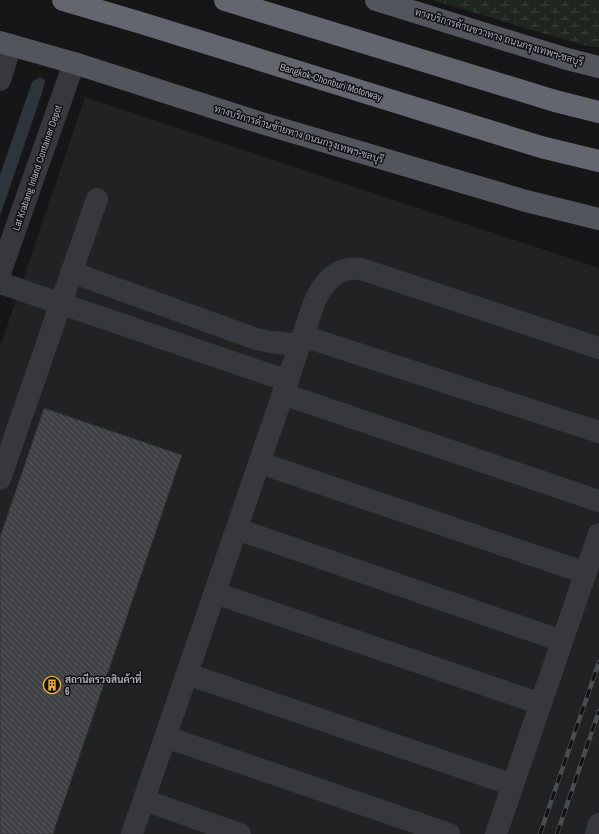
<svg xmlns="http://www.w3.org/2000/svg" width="599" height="834" font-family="'Archivo Narrow',Sarabun,sans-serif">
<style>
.built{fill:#222225}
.wetland{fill:url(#wetland-marsh)}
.water{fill:#2c353c}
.building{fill:url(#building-back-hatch);stroke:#303034}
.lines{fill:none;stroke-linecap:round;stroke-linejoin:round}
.minor{stroke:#37383d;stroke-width:22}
.major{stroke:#53555c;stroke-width:22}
.highway{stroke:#63666e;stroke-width:22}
.rail-casing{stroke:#4a4c52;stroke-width:4.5}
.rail{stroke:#111113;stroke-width:3;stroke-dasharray:9;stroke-linecap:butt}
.labels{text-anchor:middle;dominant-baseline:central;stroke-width:3;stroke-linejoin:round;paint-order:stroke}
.street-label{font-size:10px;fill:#a8adb8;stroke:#111113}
.poi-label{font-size:10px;font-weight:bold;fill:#a8adb8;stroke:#111113;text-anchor:start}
</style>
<defs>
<pattern id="wetland-marsh" width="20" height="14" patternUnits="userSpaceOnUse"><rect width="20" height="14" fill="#1e261f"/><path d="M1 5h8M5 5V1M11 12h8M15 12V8" fill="none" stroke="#3c433d"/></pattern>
<pattern id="building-back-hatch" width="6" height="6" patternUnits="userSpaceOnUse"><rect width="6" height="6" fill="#404145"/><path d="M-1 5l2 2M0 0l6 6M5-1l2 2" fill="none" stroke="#595a5e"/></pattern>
</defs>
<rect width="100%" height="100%" fill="#161618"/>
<path class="built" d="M85,97l514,171v566h-599v-487z"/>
<path class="wetland" d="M432,0h167v48l-16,-3z"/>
<path class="water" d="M40,77l5,3 -2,10 -43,126v-41l32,-93z"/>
<path class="building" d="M44,408l138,47 -129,379h-53v-297z"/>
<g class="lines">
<path class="minor" d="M0,80l11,-35
M71,272l185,67 15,3 29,3
M0,273l74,-210
M0,283l288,98
M303,336l296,96
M283,394l316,107
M260,463l326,110
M0,479l97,-280
M237,529l325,112
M215,593l326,111
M187,674l326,111
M166,737l283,97
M144,800l96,34
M132,834l182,-531c9,-21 23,-37 47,-34l238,79
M496,834l103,-300
M596,834l3,-10"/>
<path class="major" d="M376,0l191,59 32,8
M0,42l74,21 184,59 268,79 73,18"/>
<path class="highway" d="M63,0l75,22 403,125 58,14
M225,0l330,101 44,11"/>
<defs>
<path id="rail" d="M540,834l59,-172
M557,834l42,-123"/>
</defs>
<use href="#rail" class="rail-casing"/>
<use href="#rail" class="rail"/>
</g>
<defs>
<symbol id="building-ring" viewBox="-11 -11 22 22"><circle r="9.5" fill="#111113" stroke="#f2b134" stroke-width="1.5"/><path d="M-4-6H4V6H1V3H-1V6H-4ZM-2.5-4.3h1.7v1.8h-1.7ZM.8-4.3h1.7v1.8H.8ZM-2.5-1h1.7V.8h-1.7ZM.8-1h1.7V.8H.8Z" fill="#f2b134"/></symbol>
</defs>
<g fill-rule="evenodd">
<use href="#building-ring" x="42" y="675" width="20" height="20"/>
</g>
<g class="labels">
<g class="street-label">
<text transform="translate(499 37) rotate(17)">ทางบริการด้านขวาทาง ถนนกรุงเทพฯ-ชลบุรี</text>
<text transform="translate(331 82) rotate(17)">Bangkok-Chonburi Motorway</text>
<text transform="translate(299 134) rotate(17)">ทางบริการด้านซ้ายทาง ถนนกรุงเทพฯ-ชลบุรี</text>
<text transform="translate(37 168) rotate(-71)">Lat Krabang Inland Container Depot</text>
</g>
<g class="poi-label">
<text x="65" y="679">สถานีตรวจสินค้าที่<tspan x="65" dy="12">6</tspan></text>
</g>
</g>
</svg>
